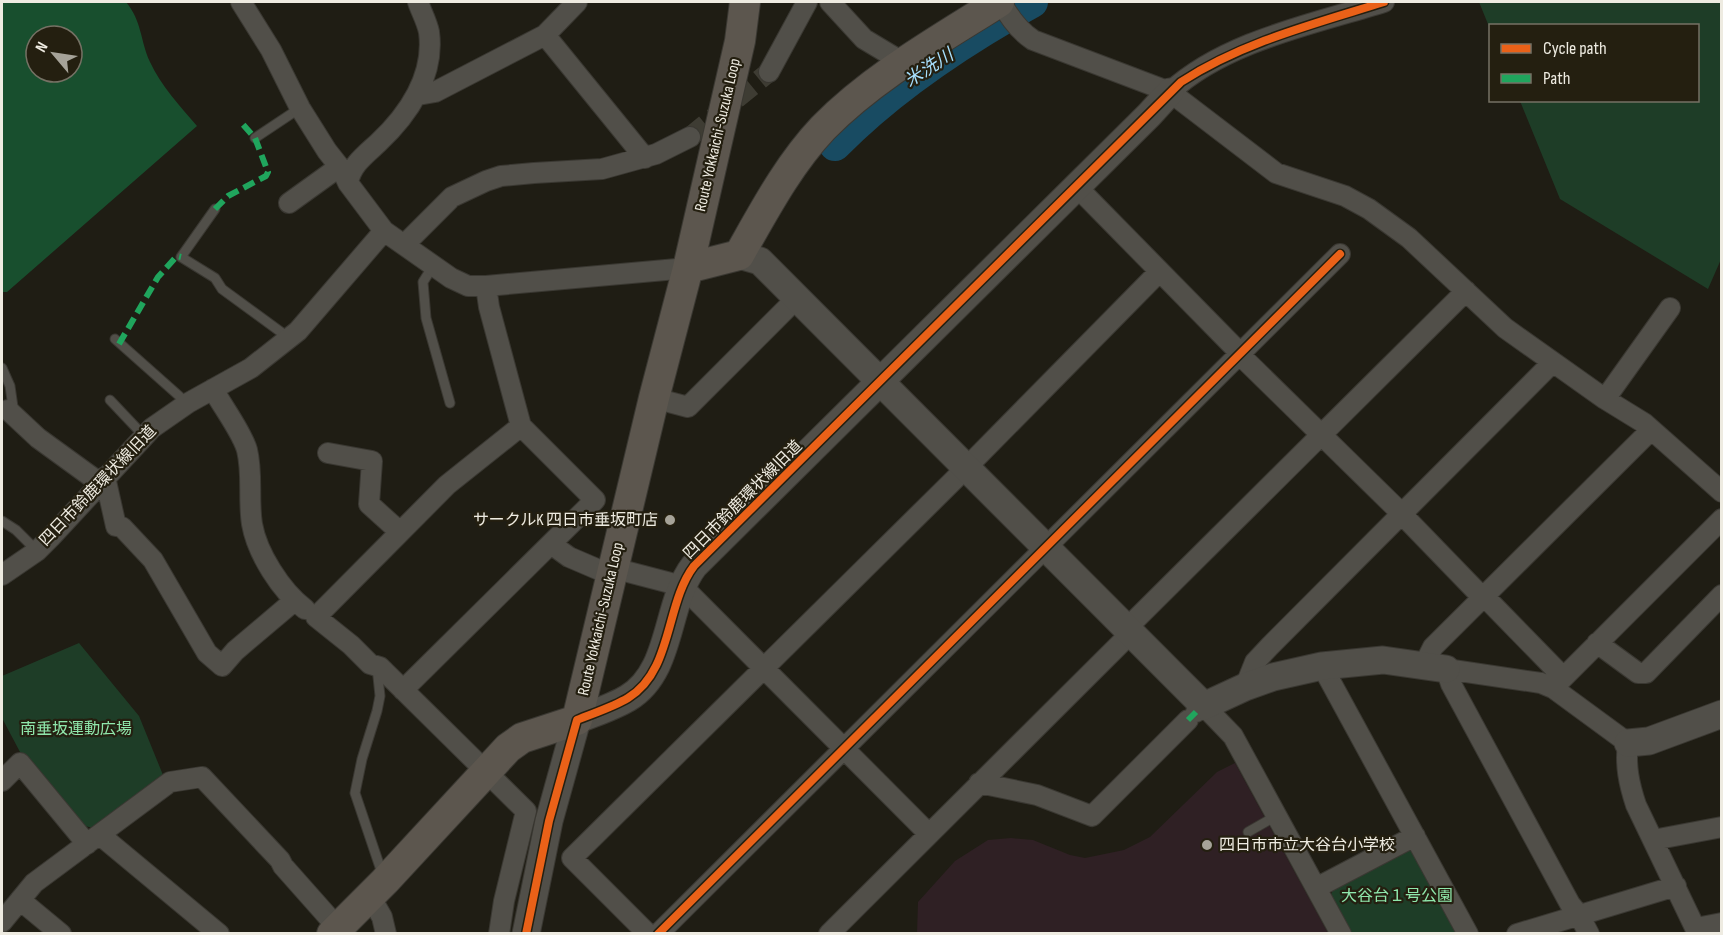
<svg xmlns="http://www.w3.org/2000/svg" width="1723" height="935" font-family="'Sofia Sans Condensed','Noto Sans JP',sans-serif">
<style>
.education{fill:#2f2024}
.green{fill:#1e3d27}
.forest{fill:#184f2e;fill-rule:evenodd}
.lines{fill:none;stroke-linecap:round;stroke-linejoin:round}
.river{stroke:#184b62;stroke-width:32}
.street-tunnel{stroke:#3e3c33;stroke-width:20;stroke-dasharray:20 10;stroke-linecap:butt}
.lane-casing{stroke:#3a3832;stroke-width:11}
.street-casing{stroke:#3a3832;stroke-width:22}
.secondary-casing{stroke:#3a3832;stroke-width:29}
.primary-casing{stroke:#3a3832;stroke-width:32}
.lane{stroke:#514f49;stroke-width:9}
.street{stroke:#514f49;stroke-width:20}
.secondary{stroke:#514f49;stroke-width:27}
.primary{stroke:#5c564e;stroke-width:30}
.quiet{stroke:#20a55d;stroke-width:6;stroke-dasharray:12 6;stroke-linecap:butt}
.cycleway-casing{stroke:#241f10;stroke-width:11}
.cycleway{stroke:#ea6118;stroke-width:8}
.poi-dot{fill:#a6a399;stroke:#241f10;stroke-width:2}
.labels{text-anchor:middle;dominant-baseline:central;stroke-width:4.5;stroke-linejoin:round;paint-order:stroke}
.street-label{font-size:16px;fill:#eeebe1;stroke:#241f10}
.poi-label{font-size:16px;fill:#eeebe1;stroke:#241f10;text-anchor:end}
.park-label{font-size:16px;fill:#8fe7ab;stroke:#241f10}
.water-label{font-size:18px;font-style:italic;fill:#a6dffd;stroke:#241f10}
</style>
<rect width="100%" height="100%" fill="#1f1d14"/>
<path class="education" d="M1235,763l93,170 -411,1 1,-32 37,-41 33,-21 23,-2 22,2 37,15 15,3 39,-8 26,-13 67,-65z"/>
<path class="green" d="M1479,2h242l1,255 -14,32 -148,-90 -40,-98 178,-1v-74h-208v3z
M79,643l60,73 24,59 -70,53 -12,-3 -61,-73 -18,-34v-42z
M1406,849l9,3 45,81h-108l-21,-38 3,-8z"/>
<path class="forest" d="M2,2h124c16,19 14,38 24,60 11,24 30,44 47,64l-190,166h-5zM36,36h36v36h-36z"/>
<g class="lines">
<path class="river" d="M835,145c56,-57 127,-104 197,-143"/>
<path class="street-tunnel" d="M690,137l79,-65"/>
<defs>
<path id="lane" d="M255,138l45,-30
M215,209l-34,48 34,21 7,11 67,49
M433,266l-10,16 3,36 24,85
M115,339l72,64
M2,368l8,18 3,21 -5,3
M110,400l34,36
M2,521l14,9 21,21
M377,667l3,29 -3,15 -15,48 -7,34 28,83
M1248,832l28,-16"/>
<path id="street" d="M241,2l30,48 29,58 27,43 15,19 6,13 36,48 67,47 17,8h18l202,-18
M830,2l34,37 40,24
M1001,2c8,15 17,28 32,38l137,52 106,81 69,23 24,13 40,29 96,90 100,71 39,24 78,69
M545,35l100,123
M769,72l38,-70
M1170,92c55,-51 144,-68 214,-90
M418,95l17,-3 110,-57 32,-33
M348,183c3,-18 17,-28 30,-40 30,-28 57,-67 51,-111 -2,-10 -8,-21 -11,-30
M1077,187l164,167
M289,203l50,-36
M405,244l47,-47 34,-16 15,-5 33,-3 68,-4 54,-15 34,-17
M1240,355l154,151 88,91
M213,389c9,17 29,43 34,61 6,24 1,49 5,74 5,29 29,67 53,85
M654,398l34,9 109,-109
M1605,399l65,-91
M8,410l30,28 62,45
M328,453l44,8 -3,43 31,28
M105,477l11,49 6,1 31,33 54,93 15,13 13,-15 59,-50
M551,544l18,13 42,18
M613,568l69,18 247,248
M2,575l35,-24 14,-14 101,-109 36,-25 63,-35 47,-37 86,-100
M1484,596l79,81
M1127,628l339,-337
M1597,643l41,30h8l76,-78
M1424,665l9,-18 218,-217
M1322,666l146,268
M1245,687l10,-25 15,-16 283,-284
M1553,688l169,-169
M403,690l192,-190 -74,-74 -32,-119 -3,-21
M1196,712l8,-6 29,30 108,198
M2,781l18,-18 67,81
M979,783l58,12 55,21 96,-96
M100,835l119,99
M1653,840l69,-13
M1316,888l99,-52
M370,896l12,21 4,17
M20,900l41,34
M2,922l32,-39 136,-101 32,-5 78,83 3,6 55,62
M1696,928l26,-5
M499,934l5,-33 22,-90 -146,-144 -10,-3 -19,-19 -35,-28 131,-132 74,-59
M648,934l-76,-76 394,-390 193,-196
M658,934l682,-680
M829,934l302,-301
M1517,934l159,-48
M1589,934l-10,-19 -9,-11 -119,-220 -5,-15 95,14 12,5 75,55c-3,22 1,41 8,62l62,129"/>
<path id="secondary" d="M739,255l21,6 444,445 41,-19 28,-10 49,-11 61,-6 63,9
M1628,743l21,-2 73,-27
M526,934l23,-113 28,-101c17,-7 36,-13 51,-22 45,-27 37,-94 66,-132l455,-451 21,-23"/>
<path id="primary" d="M688,268l51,-13c25,-44 49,-90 84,-127 50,-51 116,-88 176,-126
M332,934l53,-53 123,-133 14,-10 55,-18 77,-322 34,-130 52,-227 5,-39"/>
</defs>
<use href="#lane" class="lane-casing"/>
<use href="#street" class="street-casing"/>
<use href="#secondary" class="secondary-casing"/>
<use href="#primary" class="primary-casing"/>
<use href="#lane" class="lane"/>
<use href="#street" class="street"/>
<use href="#secondary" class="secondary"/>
<use href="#primary" class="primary"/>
<path class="quiet" d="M215,209l13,-13 38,-20 2,-4 -13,-34 -15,-17
M119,344l39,-67 19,-21 4,1
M1188,720l8,-8"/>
<defs>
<path id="cycleway" d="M526,934l23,-113 28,-101c17,-7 36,-13 51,-22 45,-27 37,-94 66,-132l487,-484c62,-40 133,-58 203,-80
M658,934l682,-680"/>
</defs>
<use href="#cycleway" class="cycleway-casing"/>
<use href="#cycleway" class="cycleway"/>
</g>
<g class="poi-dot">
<circle cx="670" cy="520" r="6"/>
<circle cx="1207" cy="845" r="6"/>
</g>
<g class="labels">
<g class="street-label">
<text transform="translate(718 135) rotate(-77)">Route Yokkaichi-Suzuka Loop</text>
<text transform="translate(98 486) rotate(-46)">四日市鈴鹿環状線旧道</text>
<text transform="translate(743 500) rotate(-45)">四日市鈴鹿環状線旧道</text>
<text transform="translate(601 619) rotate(-77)">Route Yokkaichi-Suzuka Loop</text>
</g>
<g class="poi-label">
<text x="658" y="520">サークルK 四日市垂坂町店</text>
<text x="1219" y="845" text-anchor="start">四日市市立大谷台小学校</text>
</g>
<g class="park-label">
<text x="76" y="729">南垂坂運動広場</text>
<text x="1397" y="896">大谷台１号公園</text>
</g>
<g class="water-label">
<text transform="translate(929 68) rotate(-33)">米洗川</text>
</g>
</g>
<rect width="1723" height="935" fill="none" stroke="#eeebe1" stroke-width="6"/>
<rect x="1489" y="24" width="210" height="78" fill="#241f10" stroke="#757164" stroke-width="1.5"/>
<rect x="1501" y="44" width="30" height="9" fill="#ea6118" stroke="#757164" stroke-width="1.5"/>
<text x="1543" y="54" font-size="18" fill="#eeebe1">Cycle path</text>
<rect x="1501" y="74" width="30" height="9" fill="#20a55d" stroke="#757164" stroke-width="1.5"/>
<text x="1543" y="84" font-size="18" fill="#eeebe1">Path</text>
<g transform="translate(54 54) rotate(299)"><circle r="28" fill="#241f10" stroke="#757164" stroke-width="1.5"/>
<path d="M0-4.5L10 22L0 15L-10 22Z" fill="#a6a399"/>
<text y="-9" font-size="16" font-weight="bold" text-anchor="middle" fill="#eeebe1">N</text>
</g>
</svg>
